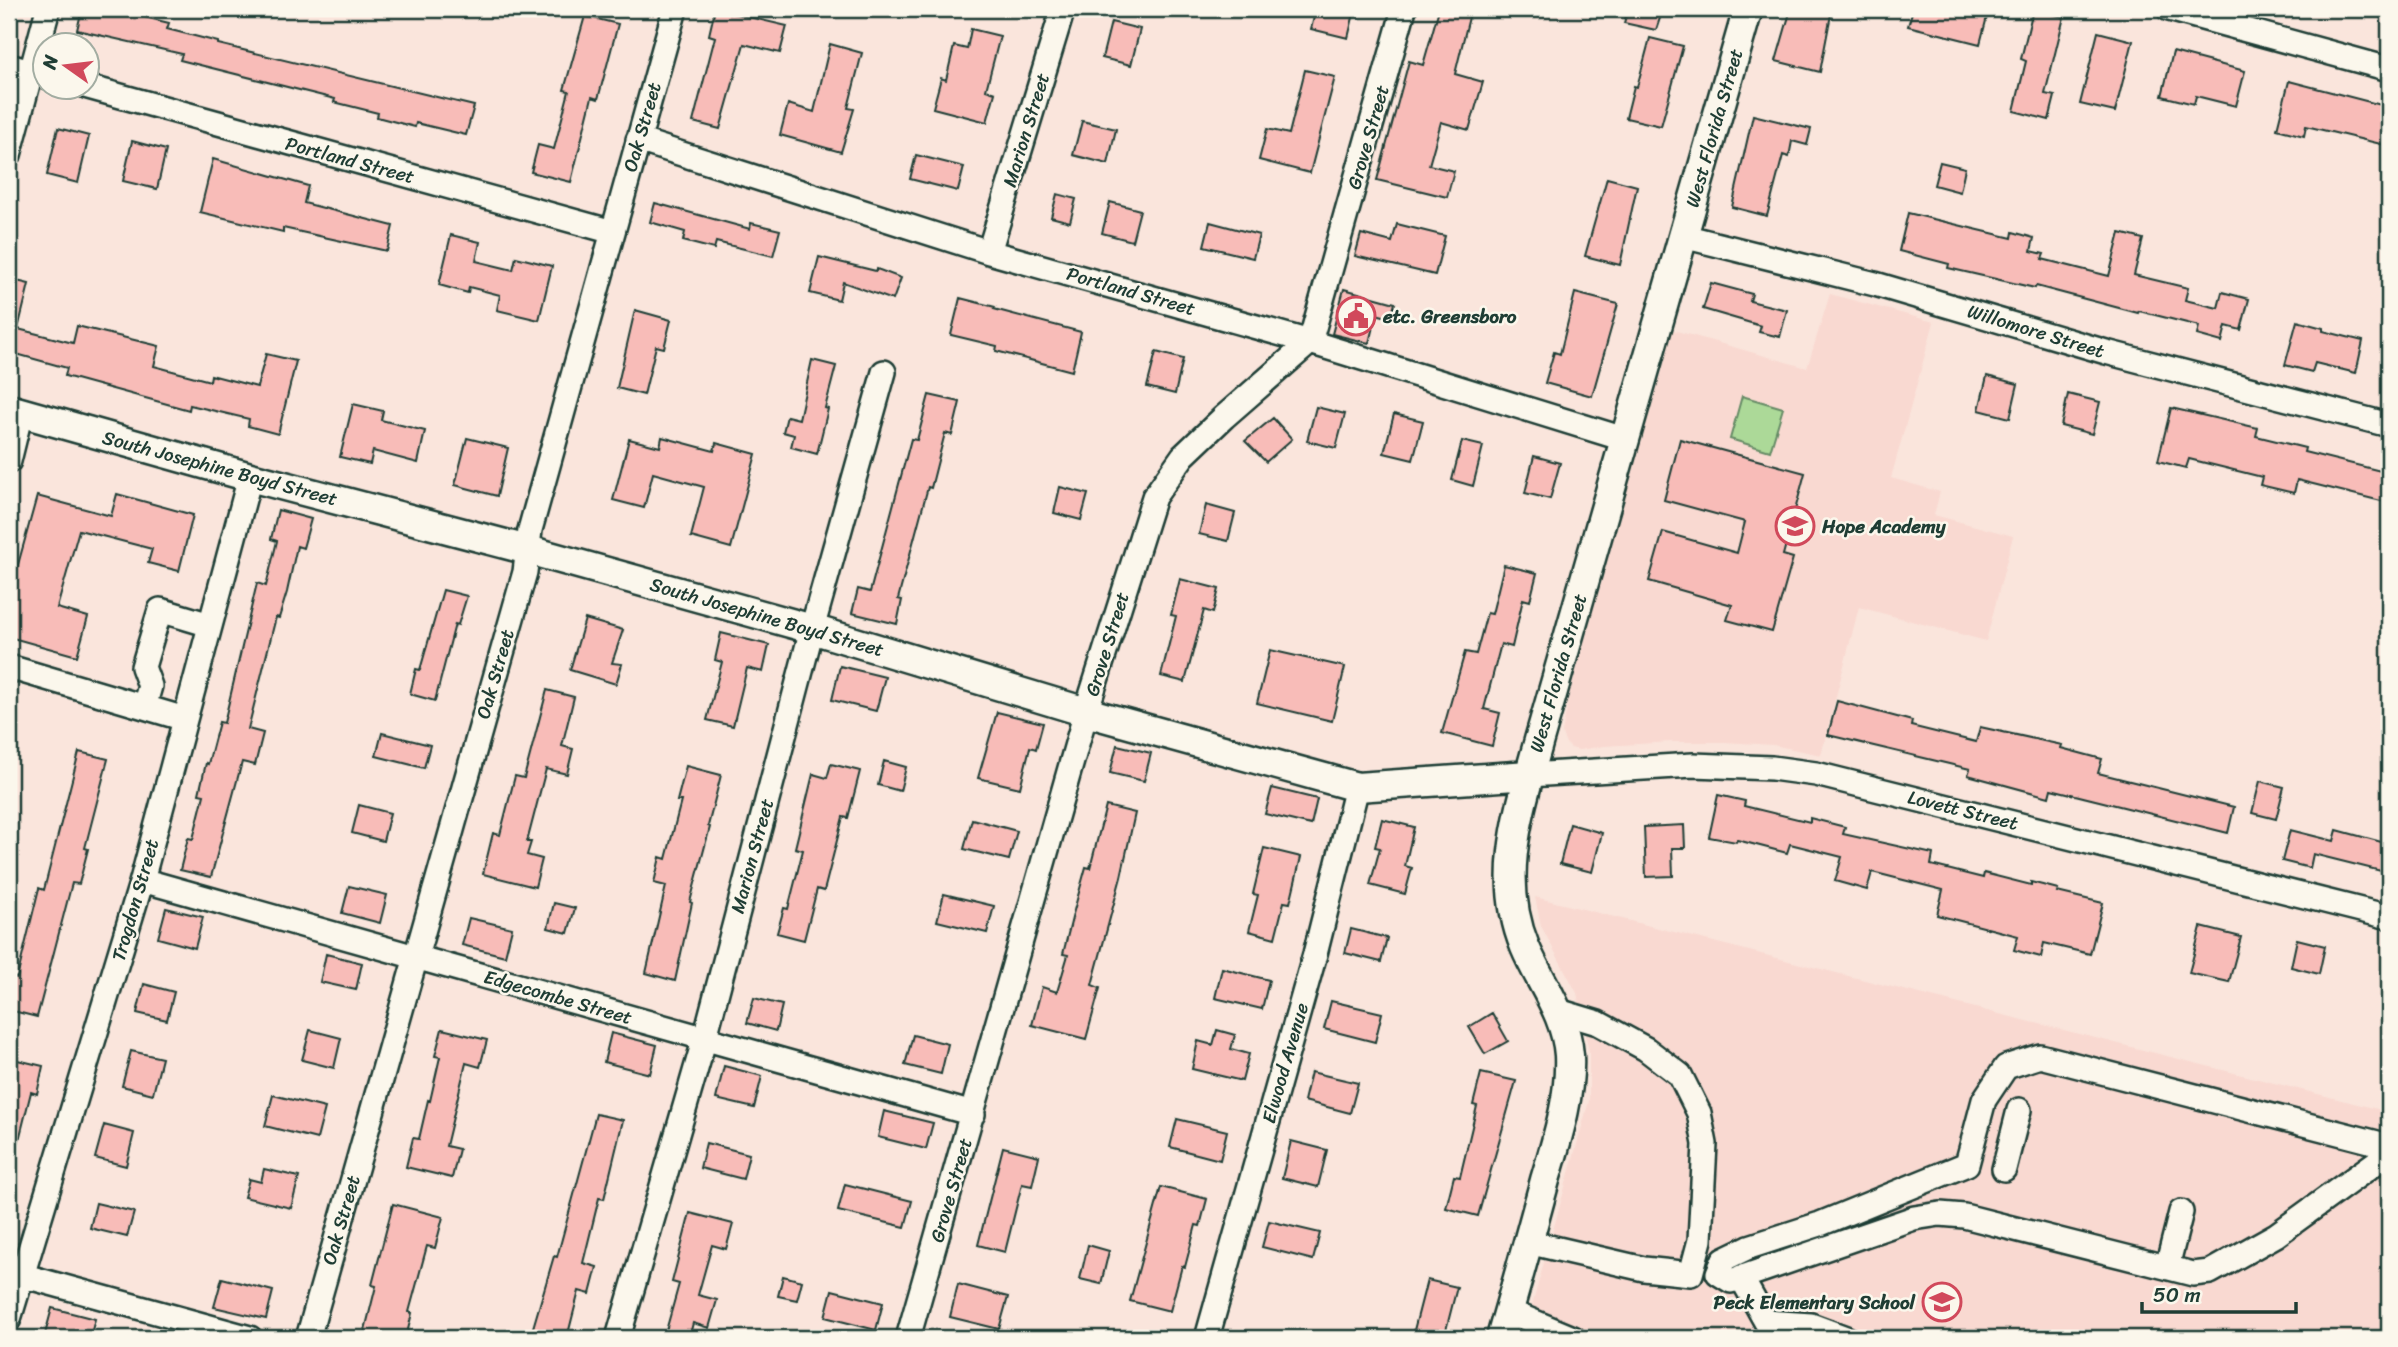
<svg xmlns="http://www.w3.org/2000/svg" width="2398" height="1347" font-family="Sriracha,sans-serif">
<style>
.built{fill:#f9d9d1}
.green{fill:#acd998;stroke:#668b66;stroke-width:2}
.building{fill:#f8bcb8;stroke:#1f3d34;stroke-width:2}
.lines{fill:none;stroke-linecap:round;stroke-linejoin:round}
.minor-casing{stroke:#1f3d34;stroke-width:28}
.major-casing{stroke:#1f3d34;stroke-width:33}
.minor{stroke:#fbf7ec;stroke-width:23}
.major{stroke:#fbf7ec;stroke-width:28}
.labels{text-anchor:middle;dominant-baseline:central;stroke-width:5;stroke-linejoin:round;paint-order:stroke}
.street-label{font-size:19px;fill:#1f3d34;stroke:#fbf7ec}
.poi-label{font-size:19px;font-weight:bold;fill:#1f3d34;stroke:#fbf7ec;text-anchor:start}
</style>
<rect width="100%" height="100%" fill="#fae5dc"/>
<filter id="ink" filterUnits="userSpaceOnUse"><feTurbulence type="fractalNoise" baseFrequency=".0143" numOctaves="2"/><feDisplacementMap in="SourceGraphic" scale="14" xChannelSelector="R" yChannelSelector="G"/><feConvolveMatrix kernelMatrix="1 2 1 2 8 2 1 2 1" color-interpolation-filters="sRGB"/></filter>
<g filter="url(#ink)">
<path class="built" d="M1830,294l104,28 -43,156 49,14 -6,23 79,21 -27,105 -127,-34 -38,148 -48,-10 -48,-3h-53l-68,4 -25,4 -8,-2 -6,-6 -3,-9 7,-39 104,-364 134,38z
M1535,897l854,215v226h-866l66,-237v-50l-12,-58 -36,-67z"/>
<path class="green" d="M1742,396l41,12 -13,43 -40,-12z"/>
<path class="building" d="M82,9h30l57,14 -2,6 51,13v2l256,62 -8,29 -50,-12 -1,4 -38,-10 1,-4 -44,-11 1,-3 -155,-39 2,-6 -105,-24z
M715,9l72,17 -7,27 -36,-9 -24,85 -27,-7 22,-85 -6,-2z
M1316,9h39l-7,29 -37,-9z
M1439,9h32l-16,65 28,8 -14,48 -28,-8 -12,43 25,6 -7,26 -70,-17 32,-119 14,4z
M1628,9h35l-7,21 -32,-7z
M1791,9h41l-12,63 -44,-11z
M1913,9h76l-9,35 -72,-18z
M2033,10l31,7 -19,77 10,2 -6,24 -35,-9 12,-50 -5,-2z
M585,16l33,8 -20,75 -6,-2 -21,85 -40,-10 7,-27 16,4 15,-58 -5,-1z
M1111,22l29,7 -9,36 -29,-7z
M971,29l29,7 -14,54 9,3 -8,29 -54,-14 8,-30 5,2 8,-34 13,3z
M2098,32l35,9 -18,71 -35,-8z
M1650,38l33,8 -22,80 -35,-8 8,-32 3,1z
M830,44l32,9 -14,55 6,1 -13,43 -61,-17 8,-31 26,8z
M2173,52l72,19 -9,35 -40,-10 -2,8 -32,-8z
M1305,70l30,7 -25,96 -51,-13 8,-31 22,5z
M2289,81l100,26v39l-83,-20 -2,10 -27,-7z
M1753,115l58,14 -4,16 -15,-4 -3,16 -6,-2 -16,61 -35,-9z
M1082,121l34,8 -8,35 -35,-9z
M58,128l31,8 -11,47 -31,-8z
M132,141l34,9 -9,39 -34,-8z
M916,155l48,12 -6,24 -48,-12z
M213,159l95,27 -4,17 89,23 -6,25 -104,-23v4l-83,-20z
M1940,162l25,6 -5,24 -26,-7z
M1607,178l30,8 -17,79 -35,-9z
M1057,194l19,5 -6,23 -19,-5z
M1110,202l30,8 -8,31 -30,-8z
M655,203l95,26 1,-6 29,7 -7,26 -57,-14 -2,7 -31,-8 2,-9 -35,-10z
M1908,213l104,25 1,-6 21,6 -3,13 13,3 -2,5 67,17 11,-43 23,6 -9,36 54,13 -3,12 33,8 4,-16 27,7 -8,31 -15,-4 -4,16 -25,-7 2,-9 -60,-15 -1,2 -102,-27 -1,2 -87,-20 1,-4 -50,-13z
M1210,222l49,13 -6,23 -49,-12z
M1397,224l48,12 -10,39 -80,-19 6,-22 31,8z
M451,235l29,7 -4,19 37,9 3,-13 36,9 -13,54 -42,-10 3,-15 -31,-8 -1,6 -29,-8z
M819,257l57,14 1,-2 24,9 -8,22 -50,-18 -4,18 -29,-7z
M9,279l20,5 -11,45 55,14 4,-17 82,20 -5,20 56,15 1,-6 46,12 9,-33 30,7 -18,73 -30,-8 1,-7 -59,-14 -1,5 -124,-34 2,-8 -58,-16z
M1711,283l41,11 -2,7 37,9 -7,27 -21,-5 2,-6 -58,-17z
M1344,289l51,14 -4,15 -15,-4 -7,29 -37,-9z
M1575,293l43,11 -26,92 -47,-13 9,-31 6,2z
M960,298l35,9 -1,2 87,23 -9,39 -76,-20 1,-5 -46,-11z
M635,310l36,10 -7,28 -8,-2 -12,49 -27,-7z
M2297,321l26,7v3l40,10 -7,32 -41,-10 -3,9 -27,-7z
M1156,352l27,7 -8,35 -28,-7z
M812,360l24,6 -11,42 3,1 -11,45 -26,-7 3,-12 -11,-3 4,-16 12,3z
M1987,376l31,8 -8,34 -31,-8z
M2068,394l32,8 -8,32 -31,-8z
M929,395l31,7 -8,33 -7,-2 -14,55 -3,-1 -30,112 4,1 -5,24 -45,-11 6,-24 12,3 41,-153 6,1z
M353,404l30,7 -2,9 44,11 -7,32 -45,-12 -3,13 -30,-7z
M1316,407l29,7 -9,34 -29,-7z
M2171,408l87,20 -2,8 49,12 -1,4 85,21v30l-92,-23 -3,13 -34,-8 2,-8 -73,-18 -3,9 -28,-7z
M1394,414l29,7 -10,39 -29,-7z
M1273,418l19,21 -26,23 -21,-21z
M662,437l52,14 2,-8 40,11 -25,94 -40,-11 13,-50 -51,-14 -9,35 -31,-8 16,-61 31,8z
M467,438l41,10 -11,48 -42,-11z
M1680,439l125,34 -22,82 10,3 -21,74 -45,-12 5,-15 -83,-24 14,-49 74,21 8,-31 -81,-22z
M1462,441l21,5 -10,40 -21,-6z
M1534,456l26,7 -10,36 -25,-6z
M1060,487l28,7 -7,26 -27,-7z
M117,494l76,21 -14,56 -31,-8 4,-14 -73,-19 -22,78 31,9 -11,39 -68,-19v-40l28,-101 74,20z
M1206,505l29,8 -7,28 -29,-7z
M278,510l33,9 -8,29 -6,-2 -10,46 -8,26 -3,-1 -28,112 15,4 -8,32 -13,-3 -31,115 -31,-7 8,-32 5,1 11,-44 -5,-1 7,-31 2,1 11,-42 5,1 33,-140 9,3 11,-45 -6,-2z
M1504,565l33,8 -7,28 -7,-2 -11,48 -11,-3 -17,65 16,4 -8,33 -50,-13 23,-81 11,2 11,-41 5,1z
M1180,579l39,10 -6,24 -9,-3 -19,72 -24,-6 15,-60 -5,-1z
M443,590l24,6 -9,29 -3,-1 -20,77 -25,-7 6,-25 4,1z
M585,619l38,11 -11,33 10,1 -6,20 -46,-14z
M721,633l48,12 -6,27 -16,-4 -14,58 -26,-6 15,-58 -7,-2z
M1270,650l75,17 -13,54 -75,-18z
M840,666l45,11 -9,34 -44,-11z
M547,690l27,7 -12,49 11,3 -6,25 -21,-5 -19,73h4l-4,13 15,4 -7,28 -52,-13 10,-41 7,2 15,-59 9,2z
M1837,701l75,20 -1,5 65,16 4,-15 82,18 -1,3 41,11 -4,14 136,34 -6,26 -177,-44 -2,8 -81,-22 2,-6 -142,-34z
M997,712l46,11 -7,26 -6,-2 -10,41 -42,-10z
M382,733l48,12 -6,23 -48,-12z
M1117,745l34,8 -7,28 -34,-8z
M79,752l29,7 -23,89 3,1 -9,35 -7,-1 -35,134 -28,-7v-17l4,-16 4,1 22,-90 5,2z
M884,761l22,6 -6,24 -22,-6z
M831,764l29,7 -12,47 -5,-1 -19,74 -7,-2 -13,51 -27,-7 7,-25 4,1 15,-59 -8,-2 18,-74 14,4z
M686,766l35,9 -13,51 2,1 -20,75 2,1 -17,78 -29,-8 20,-87 -12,-3 6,-26 6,2 15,-58h-4z
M2260,781l24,6 -8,32 -24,-6z
M1272,788l45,11 -6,26 -46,-11z
M1718,795l27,6 -1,5 66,16v-4l35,9 -2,7 90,20 -2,11 52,13 1,-5 47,12v-3l27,7 -1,3 46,11 -13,51 -46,-11 -3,14 -27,-7 4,-14 -81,-21 6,-25 -71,-18 -5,18 -32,-9 7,-24 -52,-13 -3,9 -50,-13 -1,2 -27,-5z
M359,805l31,8 -7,28 -31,-8z
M1106,806l29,7 -14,64 -29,108 8,3 -14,51 -54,-14 10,-38 15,5 11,-37 -5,-1 10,-40 13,-47 4,1z
M972,819l45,12 -8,29 -45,-11z
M1382,819l32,8 -9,39 7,2 -7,26 -35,-9 10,-37 -5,-1z
M1570,824l32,9 -10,39 -32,-8z
M1684,825l1,23h-13l1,28 -27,1 -2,-50z
M2290,830l44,11 3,-11 52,14v29l-76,-19 -3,14 -28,-7z
M1264,848l37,9 -11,46 -6,-1 -9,36 -26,-7 9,-36 -5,-1z
M349,886l38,9 -7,28 -38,-10z
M944,894l50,12 -7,27 -50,-12z
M554,903l21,5 -7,25 -20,-5z
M166,908l37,9 -8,31 -37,-10z
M469,918l43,10 -7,28 -43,-11z
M2201,927l40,10 -12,45 -40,-9z
M1351,929l36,9 -6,24 -36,-9z
M2297,939l28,7 -6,28 -28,-7z
M326,954l36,9 -6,27 -36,-8z
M1222,968l47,12 -7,29 -47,-11z
M144,984l30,8 -7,28 -30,-7z
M754,998l28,7 -6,26 -29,-8z
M1331,1001l51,12 -7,29 -51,-13z
M1492,1013l16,28 -23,13 -16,-27z
M442,1029l45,11 -7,27 -14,-4 -20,83 13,3 -7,29 -46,-11 7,-29 6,1 9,-39 2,1 10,-44 -5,-1z
M310,1030l31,8 -7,30 -32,-8z
M1217,1030l18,5 -4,14 18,5 -7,27 -50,-12 6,-28 15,4z
M611,1033l46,12 -7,29 -46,-12z
M913,1035l35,9 -7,30 -36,-9z
M131,1051l31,7 -9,36 -31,-8z
M9,1058l34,8 -6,28 -6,-2 -16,64 -6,-1z
M724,1066l38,10 -8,32 -38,-9z
M1311,1072l47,11 -8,30 -46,-12z
M1481,1073l35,8 -38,135 -32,-8 8,-32 6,1 17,-71 -4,-1z
M273,1095l52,13 -8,31 -52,-13z
M884,1111l49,12 -7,26 -48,-12z
M596,1114l27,6 -19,79 -5,-1 -16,65 14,4 -7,27 -11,-3 -12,47h-37l24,-82 3,1z
M1177,1119l50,12 -7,29 -50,-13z
M104,1125l30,8 -8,33 -31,-8z
M1291,1141l36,9 -9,37 -36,-9z
M706,1143l43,11 -6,25 -43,-11z
M1003,1147l36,9 -7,30 -10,-2 -17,68 -27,-7z
M264,1169l35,8 -8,31 -47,-11 5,-18 12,3z
M845,1184l67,17 -7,26 -67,-16z
M1161,1187l46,12 -7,27 -4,-1 -11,42 -3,-1 -12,45 -40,-10z
M96,1203l38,9 -7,25 -37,-9z
M393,1204l50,13 -8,31 -8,-2 -18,66 3,1 -6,25h-43l13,-52 -4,-1z
M690,1213l43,11 -7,25 -14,-4 -14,50 19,5 -8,28 -16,-5 -4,15h-25l15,-54 -7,-2z
M1269,1221l51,12 -7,27 -51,-13z
M1088,1245l21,6 -8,33 -21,-5z
M783,1276l19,5 -5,19 -19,-4z
M222,1278l51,13 -7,28 -52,-12z
M1427,1280l30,7 -13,51h-32z
M958,1284l50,13 -9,32 -49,-12z
M832,1290l51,13 -7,27 -51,-13z
M52,1308l43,11 -5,19h-46z"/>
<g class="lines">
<defs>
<path id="minor" d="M2169,9l220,60
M9,66l37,10
M88,87l525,145
M638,140l351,112 321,90 314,97
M9,155l39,-146
M1683,236l192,48 231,68 283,73
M989,252l74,-243
M9,461l12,-49
M9,667l176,52
M144,707l6,-21 -7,-19 17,-57 50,15
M1529,775l164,-10 79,3 44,6 573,143
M142,880c278,77 554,158 831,234
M2389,1146l-349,-90 -34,11 -22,33 -17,64 -147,60 -71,23 -25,12 -6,14 13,8 183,-63 26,-4 24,2 229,58 17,-2 66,-37 113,-82
M2004,1169l15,-59
M1528,1242l116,27 47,5 9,-34 5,-96 -6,-31 -19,-38 -34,-26 -48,-26 -40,-12
M2167,1267l14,-55
M21,1275l229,63
M1741,1277l25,45 45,3 35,13
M1508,1311l65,27
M9,1319l133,-439 108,-403
M308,1338l217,-766 5,-42 145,-521
M618,1338l86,-297 108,-412 72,-257
M908,1338l178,-626 68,-215 29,-41 41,-39 86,-75 94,-333
M1207,1338l108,-384 42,-167"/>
<path id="major" d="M9,409l241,68 278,73 284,79 274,83 271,75 172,-12
M1501,1338c15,-53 30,-105 44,-158 12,-41 26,-83 24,-125 -3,-41 -29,-72 -44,-108 -29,-70 -5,-137 14,-207l209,-731"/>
</defs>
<use href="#minor" class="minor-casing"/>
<use href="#major" class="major-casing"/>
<use href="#minor" class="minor"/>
<use href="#major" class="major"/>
</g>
</g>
<defs>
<symbol id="civic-ring" viewBox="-11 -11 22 22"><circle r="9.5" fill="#fbf7ec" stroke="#d1495b" stroke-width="1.5"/><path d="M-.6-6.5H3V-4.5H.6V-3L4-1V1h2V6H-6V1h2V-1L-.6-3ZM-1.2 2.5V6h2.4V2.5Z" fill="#d1495b"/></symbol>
<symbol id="school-ring" viewBox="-11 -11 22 22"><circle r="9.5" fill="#fbf7ec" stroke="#d1495b" stroke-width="1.5"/><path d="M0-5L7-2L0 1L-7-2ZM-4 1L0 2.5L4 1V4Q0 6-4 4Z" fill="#d1495b"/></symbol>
</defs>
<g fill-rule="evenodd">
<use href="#civic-ring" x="1334" y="294" width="44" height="44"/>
<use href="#school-ring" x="1773" y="504" width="44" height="44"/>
<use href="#school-ring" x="1920" y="1280" width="44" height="44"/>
</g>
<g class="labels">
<g class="street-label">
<text transform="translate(642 127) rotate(-74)">Oak Street</text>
<text transform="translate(1714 128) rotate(-74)">West Florida Street</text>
<text transform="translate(1026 130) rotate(-73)">Marion Street</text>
<text transform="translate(1368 137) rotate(-74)">Grove Street</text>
<text transform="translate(350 160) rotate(15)">Portland Street</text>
<text transform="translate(1131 291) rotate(16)">Portland Street</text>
<text transform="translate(2036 331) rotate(17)">Willomore Street</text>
<text transform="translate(220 468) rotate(15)">South Josephine Boyd Street</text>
<text transform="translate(767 617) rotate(16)">South Josephine Boyd Street</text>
<text transform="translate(1107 644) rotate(-73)">Grove Street</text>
<text transform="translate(1558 673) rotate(-74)">West Florida Street</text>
<text transform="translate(495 674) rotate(-74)">Oak Street</text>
<text transform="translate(1963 810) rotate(14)">Lovett Street</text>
<text transform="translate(752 856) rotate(-75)">Marion Street</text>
<text transform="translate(135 900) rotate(-74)">Trogdon Street</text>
<text transform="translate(558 997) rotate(16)">Edgecombe Street</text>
<text transform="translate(1285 1063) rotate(-74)">Elwood Avenue</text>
<text transform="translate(951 1190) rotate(-74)">Grove Street</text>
<text transform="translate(341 1220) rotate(-74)">Oak Street</text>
</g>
<g class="poi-label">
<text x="1383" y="316">etc. Greensboro</text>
<text x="1822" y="526">Hope Academy</text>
<text x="1915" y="1302" text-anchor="end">Peck Elementary School</text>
</g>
</g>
<rect width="2398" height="1347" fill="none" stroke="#fbf7ec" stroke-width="35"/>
<rect x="18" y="18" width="2363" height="1312" fill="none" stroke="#1f3d34" stroke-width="2.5" filter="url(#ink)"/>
<g transform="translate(66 66) rotate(284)"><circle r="33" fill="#fbf7ec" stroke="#a3ada2" stroke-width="2"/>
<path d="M0-5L12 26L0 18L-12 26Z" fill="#d1495b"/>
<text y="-10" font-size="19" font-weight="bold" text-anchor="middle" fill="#1f3d34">N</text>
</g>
<path d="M2142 1302v10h154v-10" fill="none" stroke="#1f3d34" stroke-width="3.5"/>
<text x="2153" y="1302" font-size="21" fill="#1f3d34" stroke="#fbf7ec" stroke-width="5" paint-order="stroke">50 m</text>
</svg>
